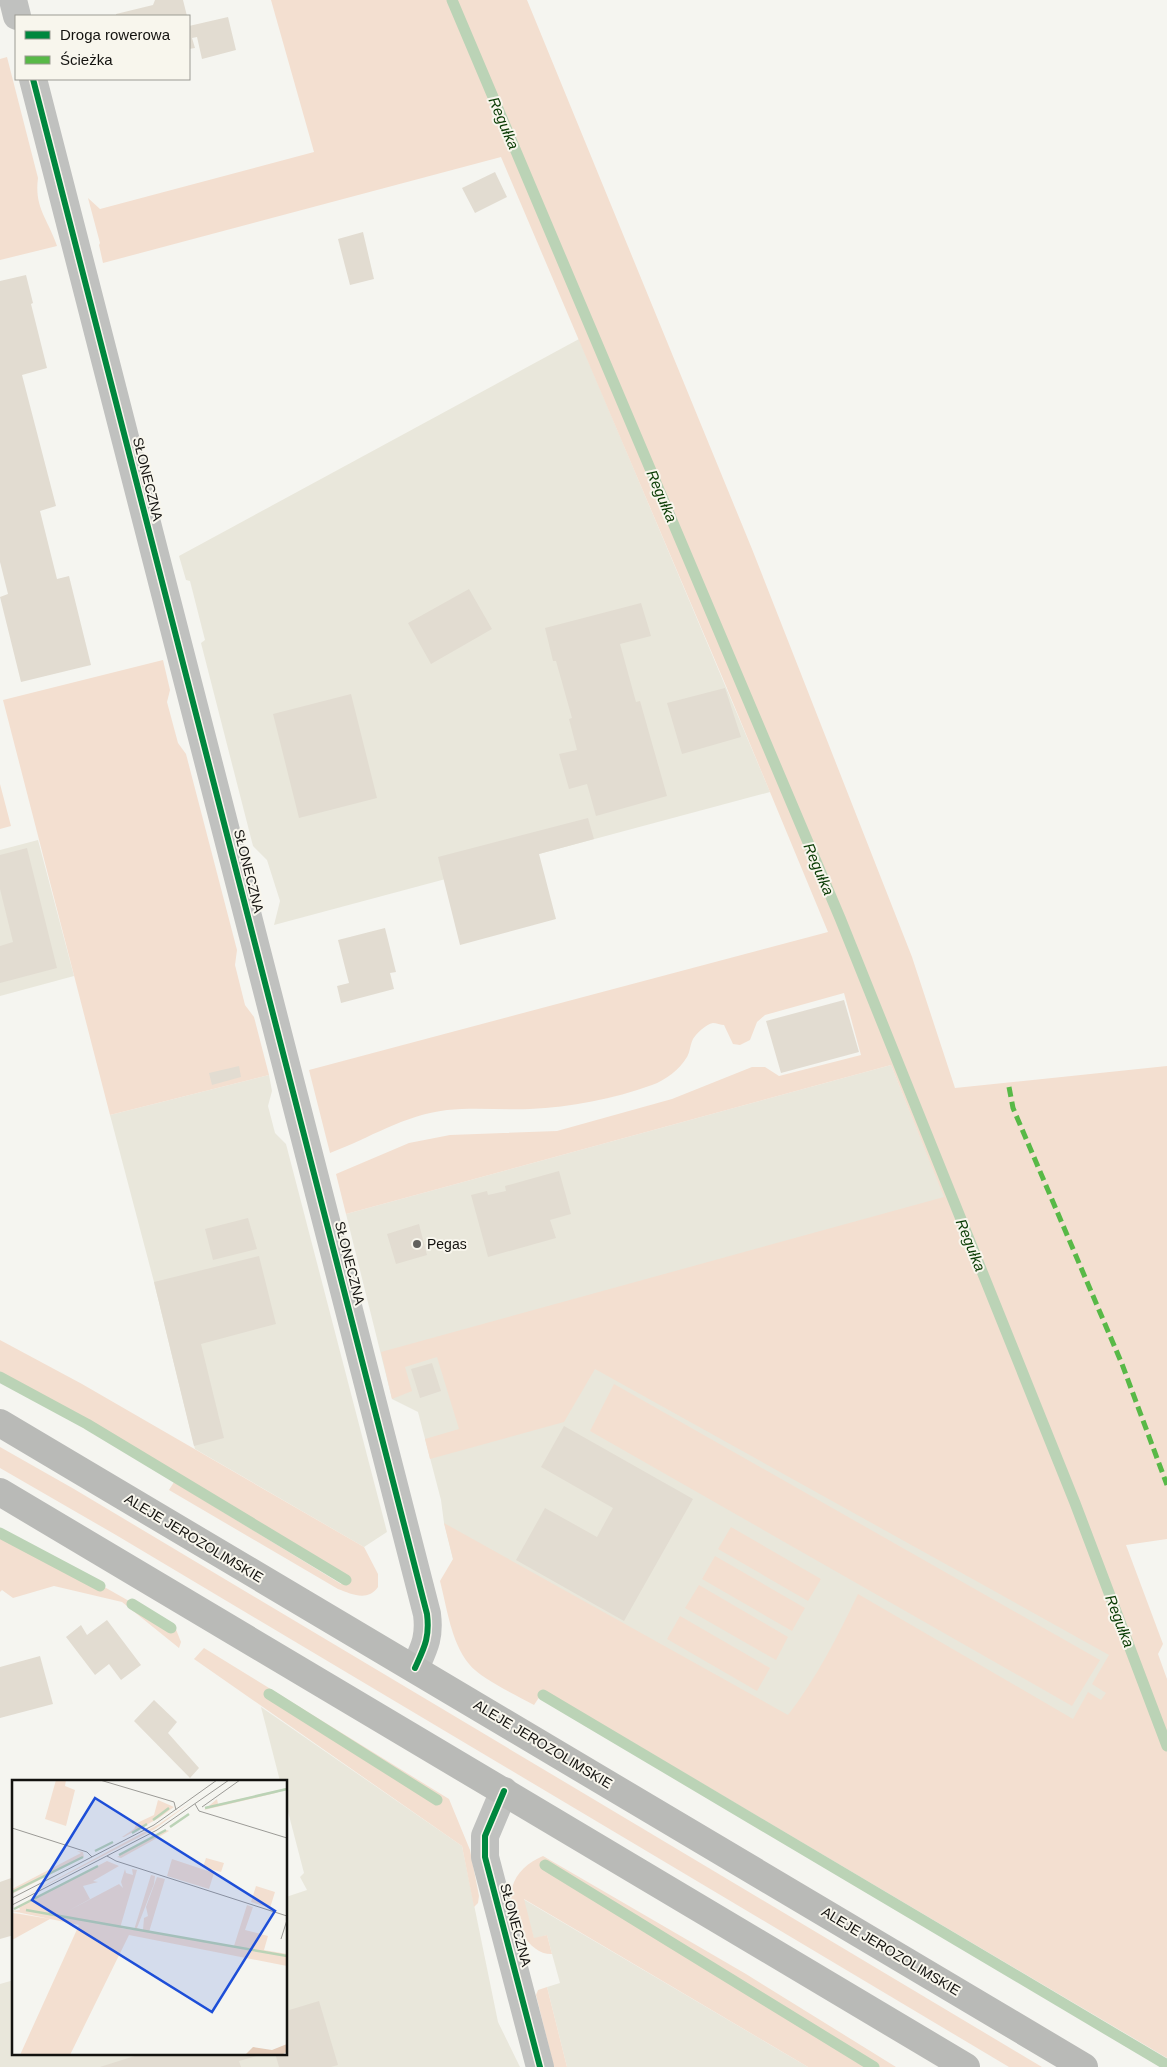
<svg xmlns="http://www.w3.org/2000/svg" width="1167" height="2067" font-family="Helvetica,sans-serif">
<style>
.built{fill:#e9e7db}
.green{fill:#f3dfd0}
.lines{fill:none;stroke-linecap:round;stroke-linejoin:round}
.stream{stroke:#bbd3b6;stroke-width:11}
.building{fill:#e2dcd1}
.minor{stroke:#c0c1bf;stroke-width:28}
.major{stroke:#b9bab7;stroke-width:28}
.quiet{stroke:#58b947;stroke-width:5;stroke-dasharray:10 5;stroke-linecap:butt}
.cycleway-casing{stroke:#f8f6ed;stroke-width:9}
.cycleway{stroke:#00873e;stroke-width:6}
.poi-dot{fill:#62615e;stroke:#f8f6ed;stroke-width:2}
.labels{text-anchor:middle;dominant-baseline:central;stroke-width:4;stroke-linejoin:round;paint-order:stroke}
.street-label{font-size:14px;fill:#13120f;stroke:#f8f6ed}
.poi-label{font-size:14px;fill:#13120f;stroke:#f8f6ed;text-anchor:start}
.water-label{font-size:15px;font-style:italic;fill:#083b03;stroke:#f8f6ed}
.inset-river{fill:none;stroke:#bbd3b6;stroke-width:2.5}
.inset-road{fill:none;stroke:#9b9a96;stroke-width:1}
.view{fill:#1d4ed8;fill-opacity:0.15;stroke:#1d4ed8;stroke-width:2.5}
.inset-edge{fill:none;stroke:#13120f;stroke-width:2.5}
</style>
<rect width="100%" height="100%" fill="#f5f5f0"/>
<path class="built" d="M579,339l191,453 -496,133 6,-24 -13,-41 -14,-14 -52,-203 4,-3 -15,-59 -4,-1 -7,-24z
M38,840l36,136 -74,20v-146z
M891,1065l236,582 -31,333 -643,-421 -9,-36 -3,-23 -23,-88 -26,-13 -46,-185z
M269,1075l3,16 -4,15 7,27 11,11 101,388 -23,15 -169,-98 -41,-167 -44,-167z
M261,1707l201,139 36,176 22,45h-520v-83l14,-4v73h272v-156l21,-7 -7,-13 4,-4 -18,-69v-23h-6z
M523,1899l285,168h-241l-20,-80 13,-4 -8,-29 -5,-19 -13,4z"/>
<path class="green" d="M271,0h256l225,549 160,408 43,131 212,-22v473l-41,6 37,99 -5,10 9,25v379l-623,-368 -10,15c-18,-10 -53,-26 -65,-41 -18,-22 -22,-56 -29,-83l13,-22 -9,-36 344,192c28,-36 50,-79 70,-121l215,125 15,-27 13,8 5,-7 -14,-9 17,-29 -514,-286 -31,53 -134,37 -5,-20 34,-10 -22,-72 -32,10 7,24 -20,8 -11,-47 563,-155 -53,-132 -545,149 -10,-40 73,-31 41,-8 107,-4 115,-32 80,-32h13l14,9 82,-21 -17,-62 -79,22 -8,7 -7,18 -10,5 -7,-1 -9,-19c-3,0 -8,-2 -11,-2 -7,1 -17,11 -20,16 -3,6 -3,13 -6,18 -8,13 -21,23 -35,28 -39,14 -81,22 -122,24 -27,1 -56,-2 -83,1 -43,5 -77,28 -117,43l-21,-83 519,-138 -102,-246 -225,-529 -398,106 -4,-18 1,-2 -12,-45 12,11 214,-57z
M7,57l31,121c-4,30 10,41 19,68l-57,14v-201z
M163,660l7,30 -3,12 11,41 8,11 51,196 -2,15 10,40 9,12 15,58 -159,40 -107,-415z
M0,784l11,42 -11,3z
M0,1340l82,44 282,163 14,27v13c-10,15 -27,7 -40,2l-169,-99 5,-8 167,102 5,-8 -240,-145 -106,-59z
M614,1384l486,276 -28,46 -482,-275z
M0,1447l74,42 968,578h-33l-893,-532 -116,-67z
M731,1527l90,52 -13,22 -90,-52z
M0,1528l175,99 6,15 -2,6 -57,-46 -68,-16 -41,12 -11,-8 -2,2z
M715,1556l90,52 -13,23 -90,-52z
M699,1585l89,52 -12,23 -91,-52z
M680,1616l90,52 -13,23 -90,-52z
M204,1648l245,151 21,51 9,46 -1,7 -4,4 -12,-61 -268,-187z
M543,1856l203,118 150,93h-88l-284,-168 10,39 13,-3 5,19c-26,1 -46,-43 -40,-66 4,-16 17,-26 31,-32z
M547,1987l20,80h-13l-18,-72 2,-5z"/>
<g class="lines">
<path class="stream" d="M452,0l388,918 235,585 92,243
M0,1377l87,47 259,156
M0,1533l100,53
M132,1604l39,24
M269,1694l168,106
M543,1695l624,370
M545,1865l329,202"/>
</g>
<path class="building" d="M155,0h28l4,16h-71v-2l37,-9z
M228,17l8,33 -34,9 -5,-22 -5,1 3,10 -6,1v-23z
M495,172l12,25 -32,16 -13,-25z
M363,232l11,47 -24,6 -12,-46z
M26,275l7,28 -2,1 16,64 -25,7 34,131 -16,5 17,68 12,-3 22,89 -70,17 -21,-85 8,-3 -8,-32v-281z
M469,589l23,40 -61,35 -23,-41z
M641,603l10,33 -31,8 16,58 4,-1 27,95 -71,20 -9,-32 -18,5 -10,-35 18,-4 -8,-31 3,-1 -16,-57h-3l-8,-33z
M725,688l16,49 -59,17 -15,-51z
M351,694l26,104 -78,20 -26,-104z
M588,818l6,21 -55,15 17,65 -96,26 -22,-88z
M27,848l30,120 -57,15v-37l13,-4 -13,-53v-34z
M385,928l11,44 -6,1 4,16 -53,14 -4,-17 12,-3 -11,-43z
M844,1000l15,52 -78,21 -15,-52z
M239,1066l2,11 -29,8 -3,-12z
M559,1171l12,43 -21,6 6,18 -68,19 -17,-62 16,-4 1,4 18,-4 -1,-5z
M248,1218l9,31 -44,11 -8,-31z
M419,1224l8,31 -31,9 -9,-30z
M259,1256l17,68 -75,20 23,94 -30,8 -40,-164z
M432,1363l9,28 -21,7 -9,-29z
M564,1426l129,73 -69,122 -108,-61 29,-52 52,29 16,-29 -72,-41z
M107,1620l34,45 -20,15 -12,-16 -14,11 -29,-38 15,-12 6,10z
M40,1656l13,48 -53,14v-51z
M154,1700l23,22 -9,11 31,35 -9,10 -56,-57z
M14,1877v58l-14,4v-57z
M319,2001l19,64 -7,2h-52l-4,-14h11v-42z
M144,2053h120v1l-25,7 2,6h-141z"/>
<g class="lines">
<path class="minor" d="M13,0l4,16
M33,79l394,1535c3,24 -3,34 -12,54
M504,1791l-19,45v21l55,210"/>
<path class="major" d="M0,1423l1084,644
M0,1492l966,575"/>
<path class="quiet" d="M1009,1087l4,21 109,256 45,121"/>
<defs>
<path id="cycleway" d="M33,79l394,1535c3,24 -3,34 -12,54
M504,1791l-19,45v21l55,210"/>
</defs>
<use href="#cycleway" class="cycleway-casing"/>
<use href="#cycleway" class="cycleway"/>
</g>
<circle class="poi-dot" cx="417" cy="1244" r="5"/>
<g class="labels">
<g class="street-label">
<text transform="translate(148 479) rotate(76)">SŁONECZNA</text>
<text transform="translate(249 871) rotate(76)">SŁONECZNA</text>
<text transform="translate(350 1263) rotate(76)">SŁONECZNA</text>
<text transform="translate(194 1538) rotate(31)">ALEJE JEROZOLIMSKIE</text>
<text transform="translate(543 1744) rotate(31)">ALEJE JEROZOLIMSKIE</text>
<text transform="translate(516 1925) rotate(75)">SŁONECZNA</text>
<text transform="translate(891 1951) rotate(31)">ALEJE JEROZOLIMSKIE</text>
</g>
<g class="poi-label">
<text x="427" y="1244">Pegas</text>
</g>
<g class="water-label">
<text transform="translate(504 123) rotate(67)">Regułka</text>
<text transform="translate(662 496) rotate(67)">Regułka</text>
<text transform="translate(819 869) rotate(67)">Regułka</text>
<text transform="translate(971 1245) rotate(68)">Regułka</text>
<text transform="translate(1120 1621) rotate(69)">Regułka</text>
</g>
</g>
<g transform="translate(12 1780)">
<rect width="275" height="275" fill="#f5f5f0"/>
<path d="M44,0h10l-1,6 10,4 -9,36 -21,-7zM275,8l-11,5 -72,17 13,-11 1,5zM146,20l16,7 -15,11 -35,19h-2l12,-8 3,-6 17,-8zM182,20l-39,29 -143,74 147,-79zM155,50l2,1 -19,11 -29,16 -4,-1zM65,71l6,1 1,5 -72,37v-5l69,-36zM194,78l18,5 -3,9 -18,-5zM160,79l42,14 -5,16 -42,-13zM95,81l12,5 -26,15 5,1 -15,4 7,13 -22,12 51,-27 4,4 -2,-6 4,-13 1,4 7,2 -1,-6 5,1 -17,58 14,2 17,-55 4,1 -1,8 -17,44 6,2 1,-12 4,-2 -2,-9 11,-30 8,2 -16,53 85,14 13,-41 6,2 -8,23 23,6 -4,14 23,4v12l-158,-31 -59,120h-50l59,-130 -67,-14 8,-1 -1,-3zM244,106l19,6 -5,16 -19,-6zM0,133l8,1 30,5 -38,21z" fill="#f3dfd0"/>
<path d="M275,264v8l-6,3h-36l8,-8 19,3z" fill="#e4cbb8"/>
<path class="inset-river" d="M193,28l82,-19M141,40l16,-12M158,47l19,-13M120,53l15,-9M83,71l18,-9M107,75l47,-25M0,112l71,-35M2,129l84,-43M14,130l261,46"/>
<path class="inset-road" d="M88,0l74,22 2,8M183,24l4,7 88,27M190,27l38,-27M0,48l75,24 5,5M95,76l9,5 171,55M0,118l142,-73 63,-45M0,125l145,-75 72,-50M269,159l6,-19"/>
<path class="view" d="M83,18l180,113 -63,101 -180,-112z"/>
<rect width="275" height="275" class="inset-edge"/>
</g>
<rect x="15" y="15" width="175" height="65" fill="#f8f6ed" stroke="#9c9b94"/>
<rect x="25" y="31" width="25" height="8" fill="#00873e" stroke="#9c9b94"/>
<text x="60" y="40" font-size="15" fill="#13120f">Droga rowerowa</text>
<rect x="25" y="56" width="25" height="8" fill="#58b947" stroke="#9c9b94"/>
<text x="60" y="65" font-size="15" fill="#13120f">Ścieżka</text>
</svg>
